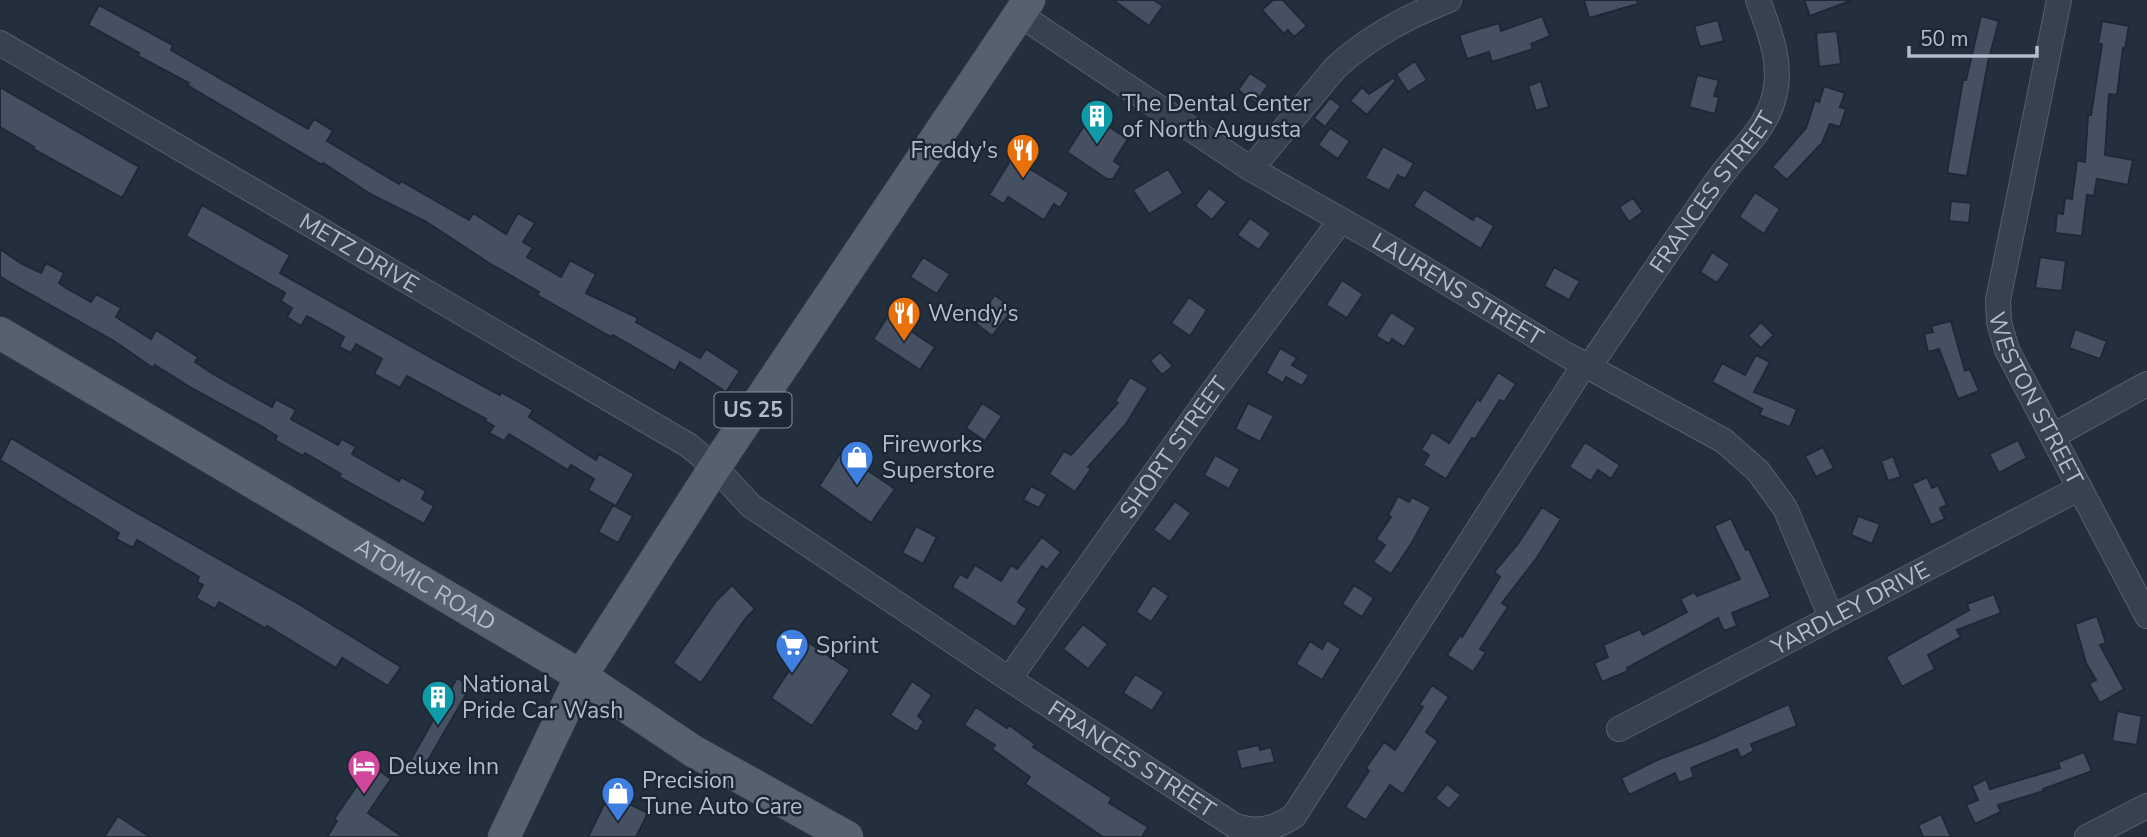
<svg xmlns="http://www.w3.org/2000/svg" width="2147" height="837" font-family="'Nunito Sans',sans-serif">
<style>
.building{fill:#455162;stroke:#1f2835;stroke-width:2}
.lines{fill:none;stroke-linecap:round;stroke-linejoin:round}
.minor-casing{stroke:#565f6c;stroke-width:26}
.major-casing{stroke:#414a57;stroke-width:33}
.minor{stroke:#38414e;stroke-width:24}
.major{stroke:#56606e;stroke-width:32}
.labels{text-anchor:middle;dominant-baseline:central;stroke-width:5;stroke-linejoin:round;paint-order:stroke}
.shield{fill:#1d2633;stroke:#878f9c;stroke-width:2}
.shield-label{font-size:21px;font-weight:bold;fill:#b4bcc9}
.poi-label{font-size:23px;fill:#b4bcc9;stroke:#1d2633;text-anchor:start}
.street-label{font-size:23px;fill:#b4bcc9;stroke:#1d2633}
</style>
<rect width="100%" height="100%" fill="#242f3e"/>
<path class="building" d="M1113,0h41l9,6 -14,20z
M1273,0h10l24,26 -13,11 -6,-7 -4,4 -22,-24z
M1584,0h53l1,4 -49,14z
M1804,0h46v1l-40,15z
M99,5l74,40 -2,5 137,79 6,-10 19,12 -6,10 72,43 2,-3 68,39 4,-7 33,21 12,-21 17,10 -12,19 10,6 -6,9 34,20 9,-17 26,14 -10,19 52,25 -2,4 64,36 6,-9 34,22 -14,21 -46,-30 -5,9 -62,-36 -2,2 -23,-13 -51,-29 2,-3 -50,-29 -64,-42 -53,-26 -49,-32 -1,2 -135,-80 2,-2 -51,-27 1,-3 -51,-28z
M1542,16l8,20 -19,8 2,5 -41,13 -3,-10 -22,7 -8,-24 40,-12 2,8z
M1981,16l18,5 -11,41 -21,114 -20,-3 16,-93h3z
M1718,20l6,21 -24,6 -6,-21z
M2102,21l27,5 -4,23 -2,-1 -6,47 -8,-1 -4,61 28,5 -5,25 -31,-6 -3,17 -7,-1 -5,41 -27,-3 2,-20 6,1 2,-16 7,1 5,-39 8,2 3,-47h3l11,-71h-4z
M1837,31l4,33 -22,3 -3,-34z
M1415,61l12,19 -19,12 -12,-18z
M1250,73l18,12 -12,18 -18,-13z
M1697,75l22,5 -5,16 5,1 -4,17 -26,-7z
M1393,78l3,3 -29,34 -17,-14 12,-14 7,7z
M1541,81l8,26 -13,4 -8,-25z
M1824,86l21,7 -5,14 6,2 -6,18 -10,-3 -8,19 -35,37 -15,-13 34,-39 9,-28 4,2z
M0,87l139,80 -17,31 -89,-49 1,-2 -34,-20z
M1330,98l11,8 -16,21 -11,-9z
M1091,115l37,24 -14,22 7,5 -8,13h-6l-40,-27z
M1330,128l20,13 -12,18 -20,-14z
M1383,146l31,17 -9,16 -7,-4 -9,16 -24,-13z
M1016,151l15,9 -4,7 42,26 -9,15 -6,-4 -10,16 -36,-23 -4,7 -15,-9z
M1168,169l15,24 -34,21 -16,-24z
M1209,188l18,14 -15,18 -17,-14z
M1424,189l49,31 3,-5 18,11 -13,23 -68,-43z
M1755,192l25,17 -16,25 -25,-17z
M1633,198l10,14 -14,10 -10,-15z
M1951,201l20,2 -2,20 -20,-2z
M202,205l88,50 -10,18 166,93 54,29 1,-3 32,18 -4,7 67,43 3,-6 35,20 -18,32 -28,-16 6,-11 -23,-14 -3,5 -59,-36 -5,7 -15,-8 5,-7 -9,-5 1,-2 -79,-43 -7,12 -26,-14 8,-15 -26,-15 -5,9 -12,-6 5,-10 -37,-21 -6,10 -14,-9 5,-9 -11,-7 4,-8 -99,-57z
M1250,218l21,15 -12,17 -22,-15z
M0,249l22,15 19,9 5,-10 18,10 -5,10 7,5 25,14 5,-8 25,14 -5,9 35,22 5,-9 42,27 -3,5 18,12 59,33 4,-8 20,11 -5,9 47,26 4,-6 14,8 -4,7 47,27 2,-4 25,14 -4,8 12,7 -10,18 -85,-47 2,-3 -36,-21 -2,3 -28,-16 2,-4 -16,-10 -68,-37 -38,-24 -2,3 -39,-27 -105,-59 -9,-6z
M1712,252l18,12 -13,19 -17,-11z
M923,257l27,17 -13,20 -27,-17z
M2040,257l26,4 -4,30 -27,-3z
M1554,267l26,14 -11,19 -25,-14z
M1342,280l21,14 -16,24 -21,-13z
M995,295l18,14 -21,27 -18,-14z
M1189,297l18,13 -17,26 -19,-13z
M1391,312l25,16 -12,19 -12,-8 -3,5 -13,-8z
M888,316l47,31 -15,23 -47,-31z
M1951,321l14,50 5,-2 9,22 -21,8 -19,-50 -11,3 -4,-18 9,-2 -2,-6z
M1761,322l13,13 -13,13 -13,-12z
M2075,329l32,12 -7,18 -31,-11z
M1280,348l17,10 -5,7 17,10 -7,11 -16,-9 -3,6 -17,-10z
M1160,352l13,14 -11,9 -12,-14z
M1756,355l14,7 -16,30 43,17 -7,18 -31,-12 3,-6 -50,-27 10,-19 23,12z
M1498,372l18,12 -12,18 -4,-2 -25,39 -3,-1 -26,41 -23,-14 6,-10 -8,-5 11,-18 17,11 28,-44 3,2z
M1130,377l18,11 -22,36 -38,43 3,2 -16,23 -26,-18 15,-23 7,4 47,-52 -3,-2z
M982,403l20,13 -17,25 -19,-13z
M1248,403l26,13 -14,26 -25,-13z
M11,438l107,64 179,101 104,64 -13,19 -46,-28 -6,10 -69,-42 -2,2 -46,-26 -4,7 -19,-11 7,-13 -6,-3 2,-5 -62,-37 -4,8 -17,-9 3,-6 -119,-73z
M2018,440l9,18 -28,15 -10,-19z
M1585,442l35,23 -9,14 -13,-9 -7,11 -22,-14z
M1823,447l11,21 -18,9 -11,-21z
M841,452l54,37 -24,34 -52,-37z
M1215,455l25,14 -11,20 -25,-14z
M1893,456l8,21 -13,4 -7,-20z
M1927,477l5,11 6,-3 9,20 -7,3 5,11 -14,6 -19,-41z
M1031,486l16,8 -8,14 -16,-8z
M1398,496l11,6 3,-5 19,10 -18,34 -22,33 -18,-12 12,-17 -9,-6 15,-22 -3,-2z
M1175,501l16,12 -21,29 -17,-12z
M613,505l20,11 -15,27 -20,-11z
M1542,507l19,12 -25,40 -34,44 6,4 -28,42 6,3 -13,20 -26,-17 13,-20 2,2 38,-60 -6,-5 23,-27z
M1858,516l22,8 -8,20 -21,-9z
M1731,518l15,32 3,-1 22,48 -39,16 5,13 -13,5 -6,-13 -91,50 1,3 -26,11 -8,-19 14,-6 -5,-12 37,-16 3,6 44,-23 -7,-13 14,-7 3,4 43,-17 -26,-53z
M916,526l21,11 -14,27 -21,-11z
M1042,537l19,15 -14,18 -5,-4 -24,36 9,7 -12,18 -63,-40 8,-13 7,4 8,-13 26,16 10,-16 6,4z
M732,585l23,24 -9,9 -45,65 -28,-20 43,-62z
M1153,585l16,11 -18,26 -15,-10z
M1354,585l20,13 -12,19 -20,-13z
M1994,594l7,19 -44,17 4,7 -33,18 7,14 -33,18 -16,-30 83,-47 -2,-6z
M2097,616l9,27 -6,2 24,44 -24,14 -11,-19 7,-4 -10,-17 -11,-39z
M1083,624l25,20 -20,25 -25,-20z
M1327,640l14,9 -19,31 -26,-16 14,-23 12,8z
M808,642l42,28 -38,56 -41,-28z
M1135,674l29,18 -12,19 -29,-18z
M457,678l14,8 -52,90 -13,-8z
M912,681l20,14 -14,21 6,5 -7,11 -27,-17z
M1432,685l17,12 -23,35 12,9 -35,53 -13,-9 -24,35 -21,-13 24,-36 -3,-3 18,-26 11,8 28,-43 -4,-2z
M1789,704l8,22 -46,18 3,7 -13,7 -4,-9 -46,19 3,9 -15,6 -4,-10 -46,22 -8,-17 36,-18 49,-19z
M976,707l31,21 2,-3 26,19 -2,3 79,51 -3,5 39,24 -6,10h-39l-78,-53 5,-7 -38,-28 3,-4 -31,-20z
M2117,711l25,5 -5,29 -25,-4z
M1259,745l1,5 11,-3 4,15 -34,7 -5,-19z
M2084,752l8,19 -49,18 1,2 -46,14 3,7 -26,12 -9,-19 12,-5 -6,-14 14,-7 4,10 70,-21 -2,-6z
M371,765l20,14 -23,34 35,24h-76l10,-16 -3,-2z
M1447,784l14,11 -12,14 -14,-11z
M609,794l39,19 -12,24h-48z
M1941,814l10,23h-28l-5,-12z
M118,816l32,21h-46z"/>
<g class="lines">
<defs>
<g id="minor">
<path id="s1" d="M2059,0l-61,300 1,22 8,28 140,266"/>
<path id="s2" d="M1019,14l232,155 129,73 185,112 159,87 34,30 27,37 46,109"/>
<path id="s3" d="M0,43l688,402 27,22 36,39 258,173 226,147c22,7 40,3 59,-10l290,-451"/>
<path d="M1251,169l85,-102c34,-31 71,-50 113,-67"/>
<path id="s4" d="M1589,367c43,-63 86,-127 131,-190 20,-28 47,-47 55,-84 7,-33 -6,-62 -17,-93"/>
<path d="M2053,436l94,-52"/>
<path id="s5" d="M1009,679l202,-285 130,-174"/>
<path id="s6" d="M1619,729l461,-241"/>
<path d="M2087,837l60,-31"/>
</g>
<g id="major">
<path id="s7" d="M0,333l581,343 112,75 154,86"/>
<path d="M504,837l77,-161 134,-209 314,-467"/>
</g>
</defs>
<use href="#minor" class="minor-casing"/>
<use href="#major" class="major-casing"/>
<use href="#minor" class="minor"/>
<use href="#major" class="major"/>
</g>
<defs>
<symbol id="building-pin" viewBox="-11 -11 22 30"><path d="M0 17L-7.5 6A9.5 9.5 0 1 1 7.5 6Z" fill="#0f9aa8" stroke="#1d2633"/><path d="M-4-6H4V6H1V3H-1V6H-4ZM-2.5-4.3h1.7v1.8h-1.7ZM.8-4.3h1.7v1.8H.8ZM-2.5-1h1.7V.8h-1.7ZM.8-1h1.7V.8H.8Z" fill="#fff"/></symbol>
<symbol id="restaurant-pin" viewBox="-11 -11 22 30"><path d="M0 17L-7.5 6A9.5 9.5 0 1 1 7.5 6Z" fill="#e8710a" stroke="#1d2633"/><path d="M-5-6h1v4h1v-4h1v4h1v-4h1v5L-1.5 .5V6h-2V.5L-5-1ZM5-6V6H3V1.5H1.5Q1.5-4 5-6Z" fill="#fff"/></symbol>
<symbol id="shop-pin" viewBox="-11 -11 22 30"><path d="M0 17L-7.5 6A9.5 9.5 0 1 1 7.5 6Z" fill="#3f7fe0" stroke="#1d2633"/><path d="M-5-2.5h2.3a2.7 3.5 0 0 1 5.4 0H5L5.5 6h-11ZM-1.5-2.5h3a1.5 2.3 0 0 0-3 0Z" fill="#fff"/></symbol>
<symbol id="supermarket-pin" viewBox="-11 -11 22 30"><path d="M0 17L-7.5 6A9.5 9.5 0 1 1 7.5 6Z" fill="#3f7fe0" stroke="#1d2633"/><path d="M-6-5.5h2.5l.6 2H6L4.5 2H-2.5L-4.4-4H-6ZM-1.5 3.2a1.3 1.3 0 1 0 .1 0ZM3 3.2a1.3 1.3 0 1 0 .1 0Z" fill="#fff"/></symbol>
<symbol id="hotel-pin" viewBox="-11 -11 22 30"><path d="M0 17L-7.5 6A9.5 9.5 0 1 1 7.5 6Z" fill="#d1479c" stroke="#1d2633"/><path d="M-6-4.5h1.5V1H6V5H4.5V3h-9V5H-6ZM-4 0a1.8 1.8 0 1 1 3.6 0ZM.5 0V-2.5h3Q6-2.5 6 0Z" fill="#fff"/></symbol>
</defs>
<g fill-rule="evenodd">
<use href="#building-pin" x="1078" y="97" width="38" height="52"/>
<use href="#restaurant-pin" x="1004" y="131" width="38" height="52"/>
<use href="#restaurant-pin" x="885" y="294" width="38" height="52"/>
<use href="#shop-pin" x="838" y="438" width="38" height="52"/>
<use href="#supermarket-pin" x="773" y="626" width="38" height="52"/>
<use href="#building-pin" x="419" y="678" width="38" height="52"/>
<use href="#hotel-pin" x="345" y="747" width="38" height="52"/>
<use href="#shop-pin" x="599" y="774" width="38" height="52"/>
</g>
<g class="labels">
<rect class="shield" x="714.5" y="392.5" width="77" height="35" rx="5"/>
<g class="shield-label">
<text x="753" y="410">US 25</text>
</g>
<g class="poi-label">
<text x="1122" y="103">The Dental Center<tspan x="1122" dy="26">of North Augusta</tspan></text>
<text x="998" y="150" text-anchor="end">Freddy's</text>
<text x="928" y="313">Wendy's</text>
<text x="882" y="444">Fireworks<tspan x="882" dy="26">Superstore</tspan></text>
<text x="816" y="645">Sprint</text>
<text x="462" y="684">National<tspan x="462" dy="26">Pride Car Wash</tspan></text>
<text x="388" y="766">Deluxe Inn</text>
<text x="642" y="780">Precision<tspan x="642" dy="26">Tune Auto Care</tspan></text>
</g>
<g class="street-label">
<text stroke="none"><textPath href="#s4" startOffset="214">FRANCES STREET</textPath></text>
<text stroke="none"><textPath href="#s3" startOffset="416">METZ DRIVE</textPath></text>
<text stroke="none"><textPath href="#s2" startOffset="518">LAURENS STREET</textPath></text>
<text stroke="none"><textPath href="#s1" startOffset="413">WESTON STREET</textPath></text>
<text stroke="none"><textPath href="#s5" startOffset="284">SHORT STREET</textPath></text>
<text stroke="none"><textPath href="#s7" startOffset="494">ATOMIC ROAD</textPath></text>
<text stroke="none"><textPath href="#s6" startOffset="261">YARDLEY DRIVE</textPath></text>
<text stroke="none"><textPath href="#s3" startOffset="1342">FRANCES STREET</textPath></text>
</g>
</g>
<path d="M1909 46v10h128v-10" fill="none" stroke="#b4bcc9" stroke-width="3.5"/>
<text x="1920" y="46" font-size="21" fill="#b4bcc9" stroke="#1d2633" stroke-width="5" paint-order="stroke">50 m</text>
</svg>
